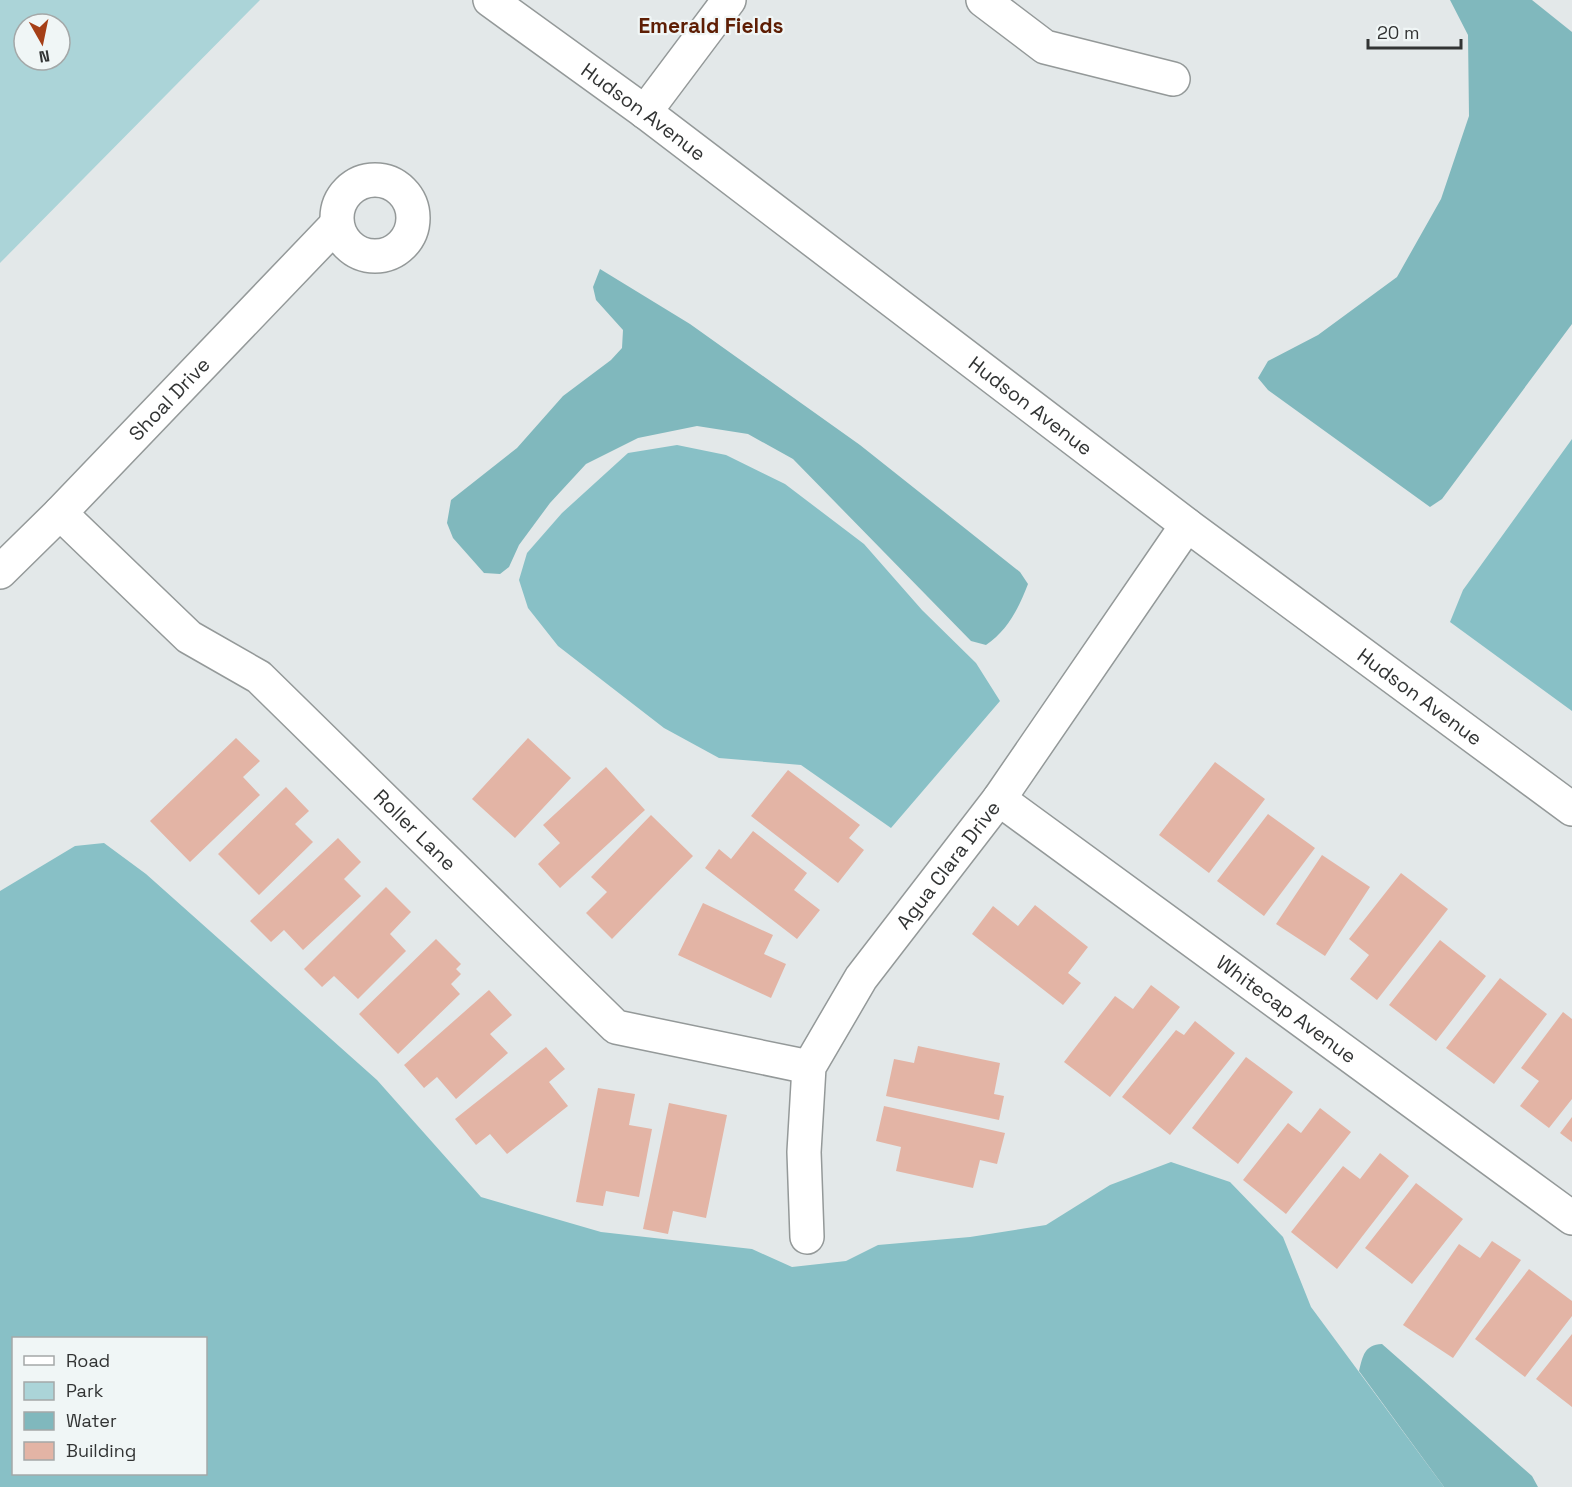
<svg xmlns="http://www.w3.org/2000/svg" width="1572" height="1487" font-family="'Space Grotesk',sans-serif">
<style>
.green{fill:#abd4d8;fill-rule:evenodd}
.forest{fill:#88c0c6;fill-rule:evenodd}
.water{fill:#80b8bd}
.building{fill:#e3b4a5}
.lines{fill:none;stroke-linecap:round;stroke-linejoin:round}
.minor-casing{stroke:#949999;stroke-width:36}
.minor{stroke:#fff;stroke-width:33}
.labels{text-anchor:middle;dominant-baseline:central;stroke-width:4.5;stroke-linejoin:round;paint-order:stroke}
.street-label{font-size:20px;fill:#323434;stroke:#f0f6f6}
.neighbourhood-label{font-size:21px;font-weight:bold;fill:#5e1e04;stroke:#f0f6f6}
</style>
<rect width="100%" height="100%" fill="#e3e8e9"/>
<path class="green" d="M0,0h260l-260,263zM24,24h36v36h-36z"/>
<path class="forest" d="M1572,439v272l-122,-89 13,-32z
M677,445l49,10 59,29 79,60 58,66 54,53 24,38 -109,127 -90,-63 -82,-7 -55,-30 -106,-82 -30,-38 -9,-28 8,-27 35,-40 66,-60z
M104,843l42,31 231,206 104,117 120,35 151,17 40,18 54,-6 32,-16 92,-8 76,-12 64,-40 61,-23 59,20 53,55 28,70 133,180h-1444v-596l75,-45zM14,1338h192v136h-192z"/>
<path class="water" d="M1450,0h82l40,32v292l-130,175 -12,8 -162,-117 -10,-12 10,-17 50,-26 79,-58 44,-78 28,-83 -1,-81z
M600,269l90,55 170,121 160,127 8,12c-9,24 -21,47 -42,61l-15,-4 -178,-182 -45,-25 -51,-8 -59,12 -52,26 -36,39 -31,42 -10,22 -9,7 -16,-1 -31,-35 -6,-15 4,-23 66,-52 46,-52 48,-36 11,-12 1,-18 -27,-30 -3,-13z
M1382,1344l150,132 6,11h-94l-85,-116c4,-15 5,-26 23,-27z"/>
<path class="building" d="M236,738l24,23 -17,16 17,18 -70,67 -40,-41z
M528,738l43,40 -56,60 -43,-39z
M1215,762l50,37 -56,74 -50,-38z
M606,767l39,43 -85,78 -22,-24 22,-21 -17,-18z
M788,770l72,55 -11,13 15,12 -26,33 -87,-67z
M286,787l23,24 -14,13 18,18 -54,53 -41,-41z
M1268,814l47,34 -51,68 -47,-35z
M651,815l42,41 -81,83 -26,-26 21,-21 -16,-15z
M753,831l54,42 -13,17 26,20 -23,29 -92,-71 14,-19 12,10z
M338,838l23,24 -17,17 17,17 -58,54 -19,-20 -13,12 -21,-21z
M1322,855l48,32 -45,69 -49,-32z
M1401,873l47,36 -71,91 -27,-21 19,-24 -20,-16z
M386,887l25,25 -21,22 16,17 -48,48 -24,-23 -12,11 -18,-18z
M703,903l70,32 -9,19 22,10 -15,34 -93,-43z
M1035,905l53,42 -20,26 13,10 -18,22 -91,-71 21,-28 25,20z
M436,939l25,25 -5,5 5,5 -10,10 9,10 -62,60 -39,-40z
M1440,940l46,36 -50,65 -47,-36z
M1500,978l47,36 -53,70 -48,-36z
M1151,985l29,22 -70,90 -46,-35 51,-66 18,13z
M489,990l23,25 -22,19 18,19 -52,46 -19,-22 -13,11 -20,-23z
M1563,1012l9,7v80l-23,29 -29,-22 19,-25 -18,-13z
M1195,1021l40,32 -65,82 -48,-38 54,-67 8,5z
M918,1046l82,17 -6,31 10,2 -5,24 -113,-24 8,-37 20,4z
M546,1047l19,22 -16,13 19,24 -61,48 -17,-20 -14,11 -21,-26z
M1246,1057l47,35 -55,72 -46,-36z
M598,1088l37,6 -6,31 23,4 -13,68 -33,-6 -3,15 -27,-4z
M669,1103l58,12 -21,103 -33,-7 -5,23 -25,-5z
M884,1106l121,27 -8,31 -17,-4 -7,28 -77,-17 5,-24 -25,-6z
M1320,1108l31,24 -65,82 -43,-34 45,-57 13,10z
M1572,1117v25l-12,-9z
M1380,1153l29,23 -72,93 -46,-37 52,-66 17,13z
M1416,1183l47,36 -51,65 -47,-36z
M1492,1241l29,19 -68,98 -50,-33 56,-81 21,14z
M1529,1269l43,32v15l-47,61 -50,-38z
M1572,1334v73l-36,-28z"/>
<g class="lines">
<defs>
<g id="minor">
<path id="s1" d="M490,0l155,112 542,413 385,284"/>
<path d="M983,0l62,47 128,32"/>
<path d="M645,112l84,-112"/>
<circle cx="375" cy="218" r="38"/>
<path id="s2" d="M60,513l129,124 70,40 357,350 193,40"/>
<path id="s3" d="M0,572l60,-59 277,-289"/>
<path id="s4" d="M999,799l573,419"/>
<path id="s5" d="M807,1237l-3,-85 5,-85 52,-89 138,-179 188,-274"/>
</g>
</defs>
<use href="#minor" class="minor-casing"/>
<use href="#minor" class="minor"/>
</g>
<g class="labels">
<g class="street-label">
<text stroke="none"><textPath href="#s1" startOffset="190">Hudson Avenue</textPath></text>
<text stroke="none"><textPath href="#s3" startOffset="242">Shoal Drive</textPath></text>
<text stroke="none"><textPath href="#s1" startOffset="676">Hudson Avenue</textPath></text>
<text stroke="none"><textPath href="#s1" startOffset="1162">Hudson Avenue</textPath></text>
<text stroke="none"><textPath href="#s2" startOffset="478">Roller Lane</textPath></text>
<text stroke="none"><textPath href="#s5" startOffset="416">Agua Clara Drive</textPath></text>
<text stroke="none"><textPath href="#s4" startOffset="356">Whitecap Avenue</textPath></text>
</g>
<g class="neighbourhood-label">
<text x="711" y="25">Emerald Fields</text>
</g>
</g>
<rect x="12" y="1337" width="195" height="138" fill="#f0f6f6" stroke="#a4a8a8" stroke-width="1.5"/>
<rect x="24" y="1356" width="30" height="9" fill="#ffffff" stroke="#a4a8a8" stroke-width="1.5"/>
<text x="66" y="1367" font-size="18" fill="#323434">Road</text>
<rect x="24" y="1382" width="30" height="18" fill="#abd4d8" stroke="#a4a8a8" stroke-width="1.5"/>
<text x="66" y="1397" font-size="18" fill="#323434">Park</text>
<rect x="24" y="1412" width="30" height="18" fill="#80b8bd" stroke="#a4a8a8" stroke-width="1.5"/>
<text x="66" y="1427" font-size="18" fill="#323434">Water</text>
<rect x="24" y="1442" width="30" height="18" fill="#e3b4a5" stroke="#a4a8a8" stroke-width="1.5"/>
<text x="66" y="1457" font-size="18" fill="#323434">Building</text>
<g transform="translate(42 42) rotate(171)"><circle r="28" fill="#f0f6f6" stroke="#a4a8a8" stroke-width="1.5"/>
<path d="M0-4.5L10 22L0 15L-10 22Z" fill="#a53f17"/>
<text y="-9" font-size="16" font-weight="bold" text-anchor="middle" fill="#323434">N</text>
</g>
<path d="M1368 39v9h93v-9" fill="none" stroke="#323434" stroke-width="3"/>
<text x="1377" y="39" font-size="18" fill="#323434" stroke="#f0f6f6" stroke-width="4.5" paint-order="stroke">20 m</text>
</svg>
